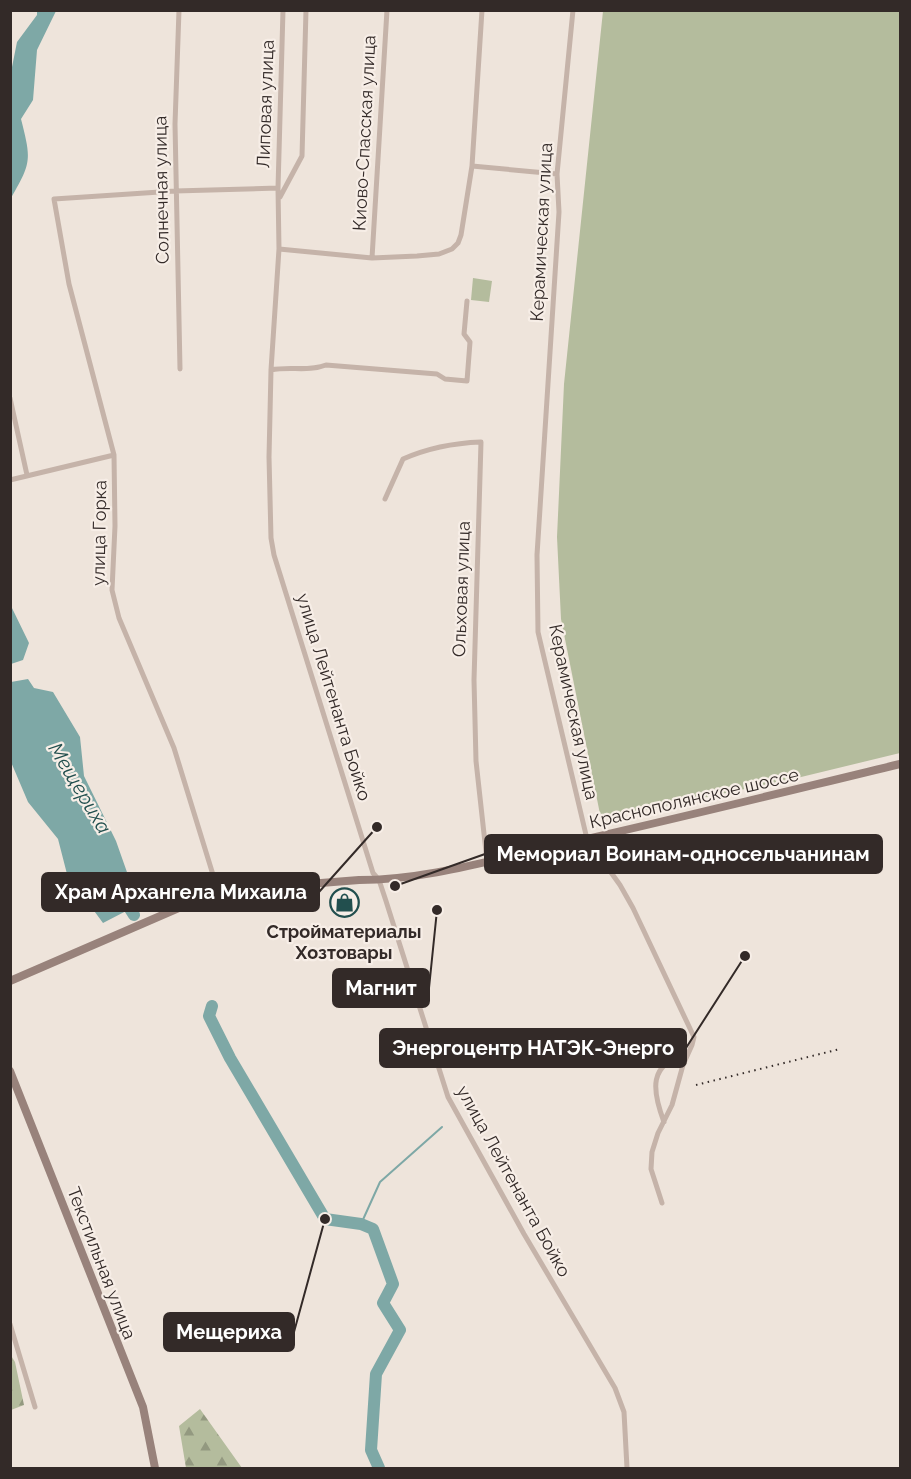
<svg xmlns="http://www.w3.org/2000/svg" width="911" height="1479" font-family="Raleway,sans-serif">
<style>
.green{fill:#b4bc9d}
.forest{fill:url(#forest-firs)}
.water{fill:#7ea8a6}
.lines{fill:none;stroke-linecap:round;stroke-linejoin:round}
.stream{stroke:#7ea8a6;stroke-width:2}
.river{stroke:#7ea8a6;stroke-width:12}
.street{stroke:#c5b3a9;stroke-width:5}
.secondary{stroke:#98827b;stroke-width:8}
.rail{stroke:#332a28;stroke-width:2;stroke-dasharray:1.5 4.5;stroke-linecap:butt}
.labels{text-anchor:middle;dominant-baseline:central;stroke-width:4.5;stroke-linejoin:round;paint-order:stroke}
.street-label{font-size:18px;fill:#332a28;stroke:#f7eee7}
.poi-label{font-size:18px;font-weight:bold;fill:#332a28;stroke:#f7eee7}
.water-label{font-size:20px;font-style:italic;fill:#224f4e;stroke:#f7eee7}
.leader{fill:none;stroke:#332a28;stroke-width:2}
.callout-dot{fill:#332a28;stroke:#f7eee7;stroke-width:2}
.callout{fill:#332a28;stroke:#332a28;stroke-width:2}
.callout-label{font-size:20px;text-anchor:middle;font-weight:bold;fill:#fff}
</style>
<defs>
<pattern id="forest-firs" width="22" height="20" patternUnits="userSpaceOnUse" patternTransform="scale(1.5)"><rect width="22" height="20" fill="#b4bc9d"/><path d="M5 1l3.5 6h-7zM16 11l3.5 6h-7z" fill="#939980"/></pattern>
</defs>
<rect width="100%" height="100%" fill="#eee4db"/>
<path class="green" d="M603,11h297v742l-103,25 -196,41 -40,-200 -4,-82 7,-153z
M473,278l19,3 -3,21 -18,-2z"/>
<path class="forest" d="M10,1354l5,8 9,43 -13,5z
M200,1409l42,59h-56l-7,-42z"/>
<path class="water" d="M37,11h19l-19,39 -4,50 -12,19c10,40 11,43 -10,79v-126l6,-30 20,-27z
M11,606l18,37 -6,17 -12,4z
M28,679l6,9 19,4 27,45 4,39 32,65 12,34 11,24 -9,10 -27,14 -36,-49 -9,-35 -30,-37 -17,-40v-80z"/>
<g class="lines">
<path class="stream" d="M361,1224l19,-42 62,-55"/>
<path class="river" d="M122,896l12,19
M212,1006l-3,10 21,42 95,161 36,5 12,5 20,55 -10,19 17,27 -24,44 -5,76 8,18"/>
<path class="street" d="M179,10l-4,114 5,245
M283,10l-5,178 1,61 -8,121 -2,87 2,81 3,17 99,318 6,7 7,21 62,196 76,137 91,154 9,24 3,56
M573,10l-16,164 2,38 -22,343 1,77 49,207 33,46 13,23 61,129 -2,8 -9,20 -11,40 -14,28 -6,19 -1,17 11,34
M472,166l85,8
M280,197l22,-41 4,-146
M279,249l93,9 45,-2 22,-2 13,-5 6,-6 3,-8 11,-69 10,-156
M372,258l15,-248
M271,370c19,-4 37,2 55,-5l111,9 8,5 22,2 3,-39 -6,-8 3,-33
M10,398l17,77
M10,480l104,-25
M385,499l18,-40c25,-11 51,-16 78,-17l-7,238 2,81 11,100
M218,891l-44,-143 -55,-130 -7,-28 3,-64 -1,-71 -45,-171 -15,-85 121,-8 103,-3
M664,1122c-12,-32 -16,-58 23,-68
M10,1324l25,83"/>
<path class="secondary" d="M10,981l208,-90 141,-11c64,0 129,-19 192,-33 117,-26 233,-55 349,-83
M10,1071l133,336 12,61"/>
<path class="rail" d="M696,1085l144,-36"/>
</g>
<defs>
<symbol id="shop-ring" viewBox="-11 -11 22 22"><circle r="9.5" fill="#f7eee7" stroke="#224f4e" stroke-width="1.5"/><path d="M-5-2.5h2.3a2.7 3.5 0 0 1 5.4 0H5L5.5 6h-11ZM-1.5-2.5h3a1.5 2.3 0 0 0-3 0Z" fill="#224f4e"/></symbol>
</defs>
<g fill-rule="evenodd">
<use href="#shop-ring" x="328" y="886" width="33" height="33"/>
</g>
<g class="labels">
<g class="street-label">
<text transform="translate(265 104) rotate(-88)">Липовая улица</text>
<text transform="translate(364 133) rotate(-87)">Киово-Спасская улица</text>
<text transform="translate(161 190) rotate(-91)">Солнечная улица</text>
<text transform="translate(541 232) rotate(-87)">Керамическая улица</text>
<text transform="translate(99 533) rotate(-89)">улица Горка</text>
<text transform="translate(461 589) rotate(-88)">Ольховая улица</text>
<text transform="translate(334 697) rotate(73)">улица Лейтенанта Бойко</text>
<text transform="translate(574 712) rotate(78)">Керамическая улица</text>
<text transform="translate(694 798) rotate(-13)">Краснополянское шоссе</text>
<text transform="translate(514 1181) rotate(61)">улица Лейтенанта Бойко</text>
<text transform="translate(102 1263) rotate(69)">Текстильная улица</text>
</g>
<g class="poi-label">
<text x="344" y="931">Стройматериалы<tspan x="344" dy="21">Хозтовары</tspan></text>
</g>
<g class="water-label">
<text transform="translate(80 788) rotate(59)">Мещериха</text>
</g>
</g>
<path class="leader" d="M395 886L485 854M377 827L319 892M437 910L429 988M745 956L686 1048M325 1219L294 1332"/>
<g class="callout-dot">
<circle cx="395" cy="886" r="6"/>
<circle cx="377" cy="827" r="6"/>
<circle cx="437" cy="910" r="6"/>
<circle cx="745" cy="956" r="6"/>
<circle cx="325" cy="1219" r="6"/>
</g>
<g class="callout">
<rect x="485" y="835" width="397" height="38" rx="6"/>
<rect x="42" y="873" width="277" height="38" rx="6"/>
<rect x="333" y="969" width="96" height="38" rx="6"/>
<rect x="380" y="1029" width="306" height="38" rx="6"/>
<rect x="164" y="1313" width="130" height="38" rx="6"/>
</g>
<g class="callout-label">
<text x="683" y="861">Мемориал Воинам-односельчанинам</text>
<text x="181" y="899">Храм Архангела Михаила</text>
<text x="381" y="995">Магнит</text>
<text x="533" y="1055">Энергоцентр НАТЭК-Энерго</text>
<text x="229" y="1339">Мещериха</text>
</g>
<rect width="911" height="1479" fill="none" stroke="#332a28" stroke-width="24"/>
</svg>
